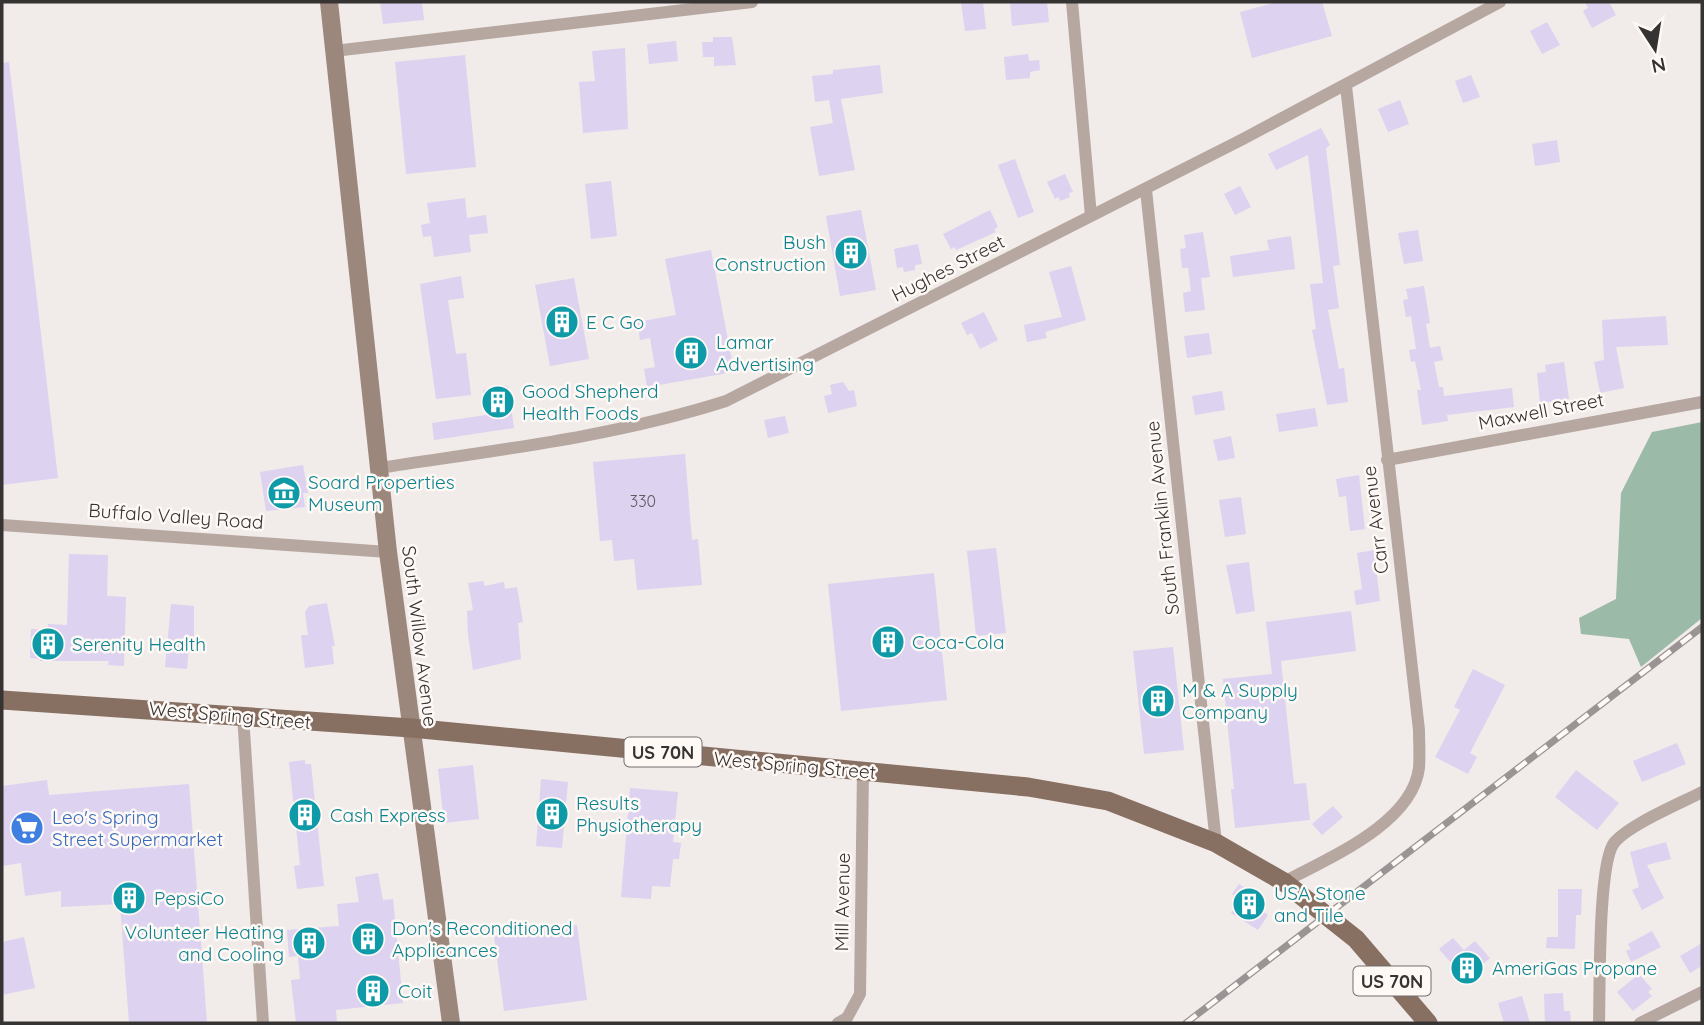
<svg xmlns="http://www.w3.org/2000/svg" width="1704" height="1025" font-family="Quicksand,sans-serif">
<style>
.forest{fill:#9cbaa8}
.building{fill:#ddd2f0}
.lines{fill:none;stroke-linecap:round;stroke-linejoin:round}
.street{stroke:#b6a8a1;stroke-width:12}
.secondary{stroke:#9b877c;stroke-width:18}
.primary{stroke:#876f62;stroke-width:19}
.rail-casing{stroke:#9a9594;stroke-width:7}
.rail{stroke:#fff9f6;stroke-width:4.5;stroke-dasharray:13;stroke-linecap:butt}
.labels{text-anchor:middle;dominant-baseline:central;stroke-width:5;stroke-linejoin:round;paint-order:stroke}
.number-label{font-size:16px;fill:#605b62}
.shield{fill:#fff9f6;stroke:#726e6e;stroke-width:2}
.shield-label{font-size:18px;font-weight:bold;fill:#363333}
.culture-label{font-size:19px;fill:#0d838f;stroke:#fff9f6;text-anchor:start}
.street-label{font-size:19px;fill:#363333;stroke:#fff9f6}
.shop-label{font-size:19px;fill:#366cbe;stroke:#fff9f6;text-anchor:start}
</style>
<rect width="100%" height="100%" fill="#f1ebe9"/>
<path class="forest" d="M1702,422v196l-61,49 -12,-28 -48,-5 -2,-16 37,-19 5,-106 31,-61z"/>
<path class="building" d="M380,2h42l2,18 -41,4z
M961,2h22l3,27 -21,2z
M1010,2h37l2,20 -37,4z
M1278,2h44l10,34 -80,22 -12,-46z
M1585,2h24l7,13 -24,13 -9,-17 5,-3z
M1547,22l13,23 -18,9 -12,-23z
M713,37h19l4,28 -22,1v-9h-11l-1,-15h11z
M676,41l2,20 -29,3 -2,-20z
M625,48l3,81 -45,4 -4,-51 16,-1 -3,-30z
M1028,54l1,7 10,-1 1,10 -10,2v6l-24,2 -2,-23z
M465,55l11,112 -70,7 -11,-112z
M9,62l49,416 -56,7v-422z
M880,65l3,28 -42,6 14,71 -36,6 -9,-49 23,-4 -4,-23 -14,2 -3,-26 21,-2v-4z
M1471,75l9,22 -17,6 -8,-22z
M1400,100l9,24 -21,8 -10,-23z
M1321,128l9,17 -4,3 14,117 -7,1 6,42 -11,2 11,59 5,-1 4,34 -21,3 -15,-75 4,-1 -6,-45 13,-1 -15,-128 -32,15 -8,-16z
M1557,140l3,22 -25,4 -3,-22z
M1015,159l19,53 -16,6 -20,-53z
M1065,174l8,18 -4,1 1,4 -10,4 -1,-4 -4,2 -8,-17z
M611,181l6,55 -26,3 -6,-55z
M1240,186l11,21 -16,8 -11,-21z
M465,198l2,20 19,-3 2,18 -19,2 2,17 -37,5 -3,-21 -8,1 -2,-12 9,-2 -3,-20z
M861,210l15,80 -36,6 -14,-80z
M990,210l8,17 -4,2 2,3 -40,18 -1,-3 -4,2 -8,-15z
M1418,230l5,31 -19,3 -6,-31z
M1203,232l7,45 -9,1 4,32 -20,2 -2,-19 8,-2 -3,-23h-6l-2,-19 6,-1 -2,-13z
M1291,236l4,33 -62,8 -3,-21 39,-6 -2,-10z
M918,244l4,20 -7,1v5l-11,2 -1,-5 -6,1 -3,-19z
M711,250l23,122 -87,15 -3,-18 11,-2 -5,-29 -10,2 -3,-18 39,-7 -11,-56z
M1071,266l15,54 -41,12 2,6 -20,4 -3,-17 38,-8 -13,-45z
M461,276l3,22 -16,2 8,54 10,-1 5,42 -35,4 -16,-115z
M574,278l15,81 -39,7 -15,-81z
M1424,286l6,37 -4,1 4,24 10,-2 3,14 -9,2 5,25h4l1,9 68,-8 2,19 -67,8 1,6 -26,4 -5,-35h4l-6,-29 -4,1 -2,-12 7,-1 -5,-33 -5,1 -3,-17 5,-1 -2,-10z
M984,312l14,28 -18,9 -8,-16 -5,2 -6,-12z
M1666,316l2,29 -52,2 8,41 -24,5 -6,-31 10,-2 -2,-40z
M1209,333l3,21 -25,4 -3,-22z
M1564,362l5,37 -29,4 -3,-30 9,-1 -1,-7z
M843,382l6,9 5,-1 3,16 -29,7 -4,-17 8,-2 -2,-9z
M508,386l6,42 -80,12 -2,-17 54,-8 -3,-25z
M1222,391l3,19 -30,5 -3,-19z
M1315,408l3,18 -39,6 -3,-18z
M785,416l4,17 -21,5 -4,-18z
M1231,436l4,22 -17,3 -5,-21z
M685,454l7,86 6,-1 4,46 -65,5 -3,-31 -20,2 -2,-21 -12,1 -7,-79z
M303,465l5,28h-5l2,14 -39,4 -6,-39z
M1359,475l6,54 -15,2 -4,-35 -7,1 -3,-18z
M1241,497l5,37 -21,3 -6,-37z
M996,548l10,85 -30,3 -9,-85z
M1374,550l6,51 -24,4 -2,-14 8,-2 -5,-36z
M69,554l39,1 -1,41 19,1 -2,69 -16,-1 1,-4h-69v-2l-10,-1 1,-29 17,1v-6l19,1z
M1249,562l6,49 -19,3 -10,-49z
M934,573l13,127 -106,11 -13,-127z
M484,581v5l20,-4 1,7 12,-2 6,35 -5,1 3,36 -48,11 -5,-36 -1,-23 6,-1 -5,-27z
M327,603l8,43h-3l2,18 -29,4 -4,-33h7l-3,-23 4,-6z
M171,604l23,2v41h-5l-2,22 -22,-2z
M1351,611l5,40 -75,10 13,123 12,-1 4,37 -75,8 -4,-39h3l-11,-110 49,-5 -6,-52z
M1173,647l11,103 -40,4 -11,-103z
M1473,669l32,16 -35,68 7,4 -9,17 -33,-17 25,-47 -6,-3z
M1677,743l9,21 -44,18 -9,-21z
M305,760v4h6l13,122 -27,3 -3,-23 6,-1 -11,-103z
M473,765l6,54 -35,4 -6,-54z
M1576,770l43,33 -22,27 -42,-33z
M541,779l27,3 -6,66 -26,-2z
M47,780l2,15 140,-11 18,239h-78l-9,-119 -59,3v-16l-36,5 -4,-33 -19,3v-80z
M630,788l48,4 -5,50 8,1 -2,16h-6l-3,28 -18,-1 -1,13 -30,-2z
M1333,806l10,11 -21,18 -10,-11z
M1666,842l5,17 -24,6 17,33 -22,12 -10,-20 7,-3 -9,-35z
M378,873l5,27 10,-1 10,104 -67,7 1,13h-41l-5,-43 9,-1 -2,-23 -9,1 -2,-27 52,-4 -2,-22 22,-2 -4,-25z
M1239,884l25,17 -6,7 10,7 -10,15 -27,-17 9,-14 -8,-5z
M1558,889h24l-1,26h-5l-1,34 -29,-1 1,-11h11z
M577,925l10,75 -83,11 -10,-75z
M1652,931l9,16 -30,15 -5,-11 5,-2 -3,-5z
M24,937l11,51 -33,7v-53z
M1453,938l11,12 11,-9 15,17 -25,21 -26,-30z
M1702,943v23l-12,7 -10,-17z
M1639,974l13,15 -4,3 4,4 -19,15 -16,-19z
M1563,993l1,18h6l1,12h-26l-1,-29z
M1522,996l8,27h-26l-6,-20z"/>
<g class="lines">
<path class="street" d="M1072,2l19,214
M334,51l418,-49
M1146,190l70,653
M1387,460l315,-58
M379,468c117,-18 234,-31 347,-67l517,-262 257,-137
M2,525l386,27
M243,715l20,308
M1284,882c44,-24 128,-58 135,-114 1,-13 0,-26 0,-38l-73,-644
M838,1023l9,-5 13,-24 3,-223
M1599,1023c1,-33 -1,-159 15,-180 14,-18 67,-40 88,-51
M1640,1023l62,-31"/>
<path class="secondary" d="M329,2l59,550 63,471"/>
<path class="primary" d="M2,700l409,28 617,59 80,14 108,42 68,39 72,57 72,84"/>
<defs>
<path id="rail" d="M1186,1023l516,-396"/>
</defs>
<use href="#rail" class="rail-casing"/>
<use href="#rail" class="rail"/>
</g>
<defs>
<symbol id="building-disc" viewBox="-11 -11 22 22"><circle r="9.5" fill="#0f9aa8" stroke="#fff9f6"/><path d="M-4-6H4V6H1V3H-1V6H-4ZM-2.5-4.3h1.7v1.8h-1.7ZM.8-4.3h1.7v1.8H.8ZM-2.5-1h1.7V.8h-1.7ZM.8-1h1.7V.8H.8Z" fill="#fff"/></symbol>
<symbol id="museum-disc" viewBox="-11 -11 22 22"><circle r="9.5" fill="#0f9aa8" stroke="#fff9f6"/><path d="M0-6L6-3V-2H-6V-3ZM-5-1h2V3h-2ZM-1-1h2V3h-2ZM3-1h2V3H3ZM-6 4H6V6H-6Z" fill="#fff"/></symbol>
<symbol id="supermarket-disc" viewBox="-11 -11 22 22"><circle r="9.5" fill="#3f7fe0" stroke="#fff9f6"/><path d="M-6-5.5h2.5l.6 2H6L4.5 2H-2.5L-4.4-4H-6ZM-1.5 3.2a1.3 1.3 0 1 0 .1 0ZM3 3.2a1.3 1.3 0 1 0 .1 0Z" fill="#fff"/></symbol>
</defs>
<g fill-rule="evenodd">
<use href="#building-disc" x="832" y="234" width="38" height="38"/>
<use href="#building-disc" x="543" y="303" width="38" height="38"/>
<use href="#building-disc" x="672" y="334" width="38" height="38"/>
<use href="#building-disc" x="479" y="383" width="38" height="38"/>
<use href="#museum-disc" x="265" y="474" width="38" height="38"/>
<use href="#building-disc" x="869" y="623" width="38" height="38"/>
<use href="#building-disc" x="29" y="625" width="38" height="38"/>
<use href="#building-disc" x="1139" y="682" width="38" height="38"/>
<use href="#building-disc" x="533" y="795" width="38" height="38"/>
<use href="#building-disc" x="286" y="796" width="38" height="38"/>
<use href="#supermarket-disc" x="8" y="809" width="38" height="38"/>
<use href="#building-disc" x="110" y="879" width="38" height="38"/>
<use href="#building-disc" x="1230" y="885" width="38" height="38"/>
<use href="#building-disc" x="349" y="920" width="38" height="38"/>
<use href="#building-disc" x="290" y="924" width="38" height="38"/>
<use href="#building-disc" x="1448" y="949" width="38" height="38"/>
<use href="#building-disc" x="354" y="972" width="38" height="38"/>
</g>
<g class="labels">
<g class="number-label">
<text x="643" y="501">330</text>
</g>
<g class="shield">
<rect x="624.5" y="737.5" width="77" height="29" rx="5"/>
<rect x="1353.5" y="966.5" width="77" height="29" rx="5"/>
</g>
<g class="shield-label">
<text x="663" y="752">US 70N</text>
<text x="1392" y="981">US 70N</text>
</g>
<g class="culture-label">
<text x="826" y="242" text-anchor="end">Bush<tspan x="826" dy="22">Construction</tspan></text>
<text x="586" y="322">E C Go</text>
<text x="716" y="342">Lamar<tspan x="716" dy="22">Advertising</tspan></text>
<text x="522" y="391">Good Shepherd<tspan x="522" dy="22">Health Foods</tspan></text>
<text x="308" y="482">Soard Properties<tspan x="308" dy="22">Museum</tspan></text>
<text x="912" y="642">Coca-Cola</text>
<text x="72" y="644">Serenity Health</text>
<text x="1182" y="690">M &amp; A Supply<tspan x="1182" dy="22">Company</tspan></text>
<text x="576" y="803">Results<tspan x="576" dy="22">Physiotherapy</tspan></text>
<text x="330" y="815">Cash Express</text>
<text x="1274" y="893">USA Stone<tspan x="1274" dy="22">and Tile</tspan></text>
<text x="154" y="898">PepsiCo</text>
<text x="392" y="928">Don's Reconditioned<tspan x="392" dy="22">Applicances</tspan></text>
<text x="284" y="932" text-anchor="end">Volunteer Heating<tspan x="284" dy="22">and Cooling</tspan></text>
<text x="1492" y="968">AmeriGas Propane</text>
<text x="398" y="991">Coit</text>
</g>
<g class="street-label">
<text transform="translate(948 268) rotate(-27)">Hughes Street</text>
<text transform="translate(1541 411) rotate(-11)">Maxwell Street</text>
<text transform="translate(176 516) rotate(4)">Buffalo Valley Road</text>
<text transform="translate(1162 518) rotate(-96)">South Franklin Avenue</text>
<text transform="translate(1375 520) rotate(-97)">Carr Avenue</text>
<text transform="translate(420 636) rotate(83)">South Willow Avenue</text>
<text transform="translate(230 715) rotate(5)">West Spring Street</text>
<text transform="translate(795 765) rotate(5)">West Spring Street</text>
<text transform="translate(842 902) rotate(-89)">Mill Avenue</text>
</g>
<g class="shop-label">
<text x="52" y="817">Leo's Spring<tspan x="52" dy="22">Street Supermarket</tspan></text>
</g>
</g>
<rect width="1704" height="1025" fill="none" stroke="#363333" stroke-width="7"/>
<g transform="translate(1655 49) rotate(168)" stroke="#fff9f6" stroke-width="5" paint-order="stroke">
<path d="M0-5L12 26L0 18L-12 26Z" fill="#363333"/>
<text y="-10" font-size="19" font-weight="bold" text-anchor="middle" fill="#363333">N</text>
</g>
</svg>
